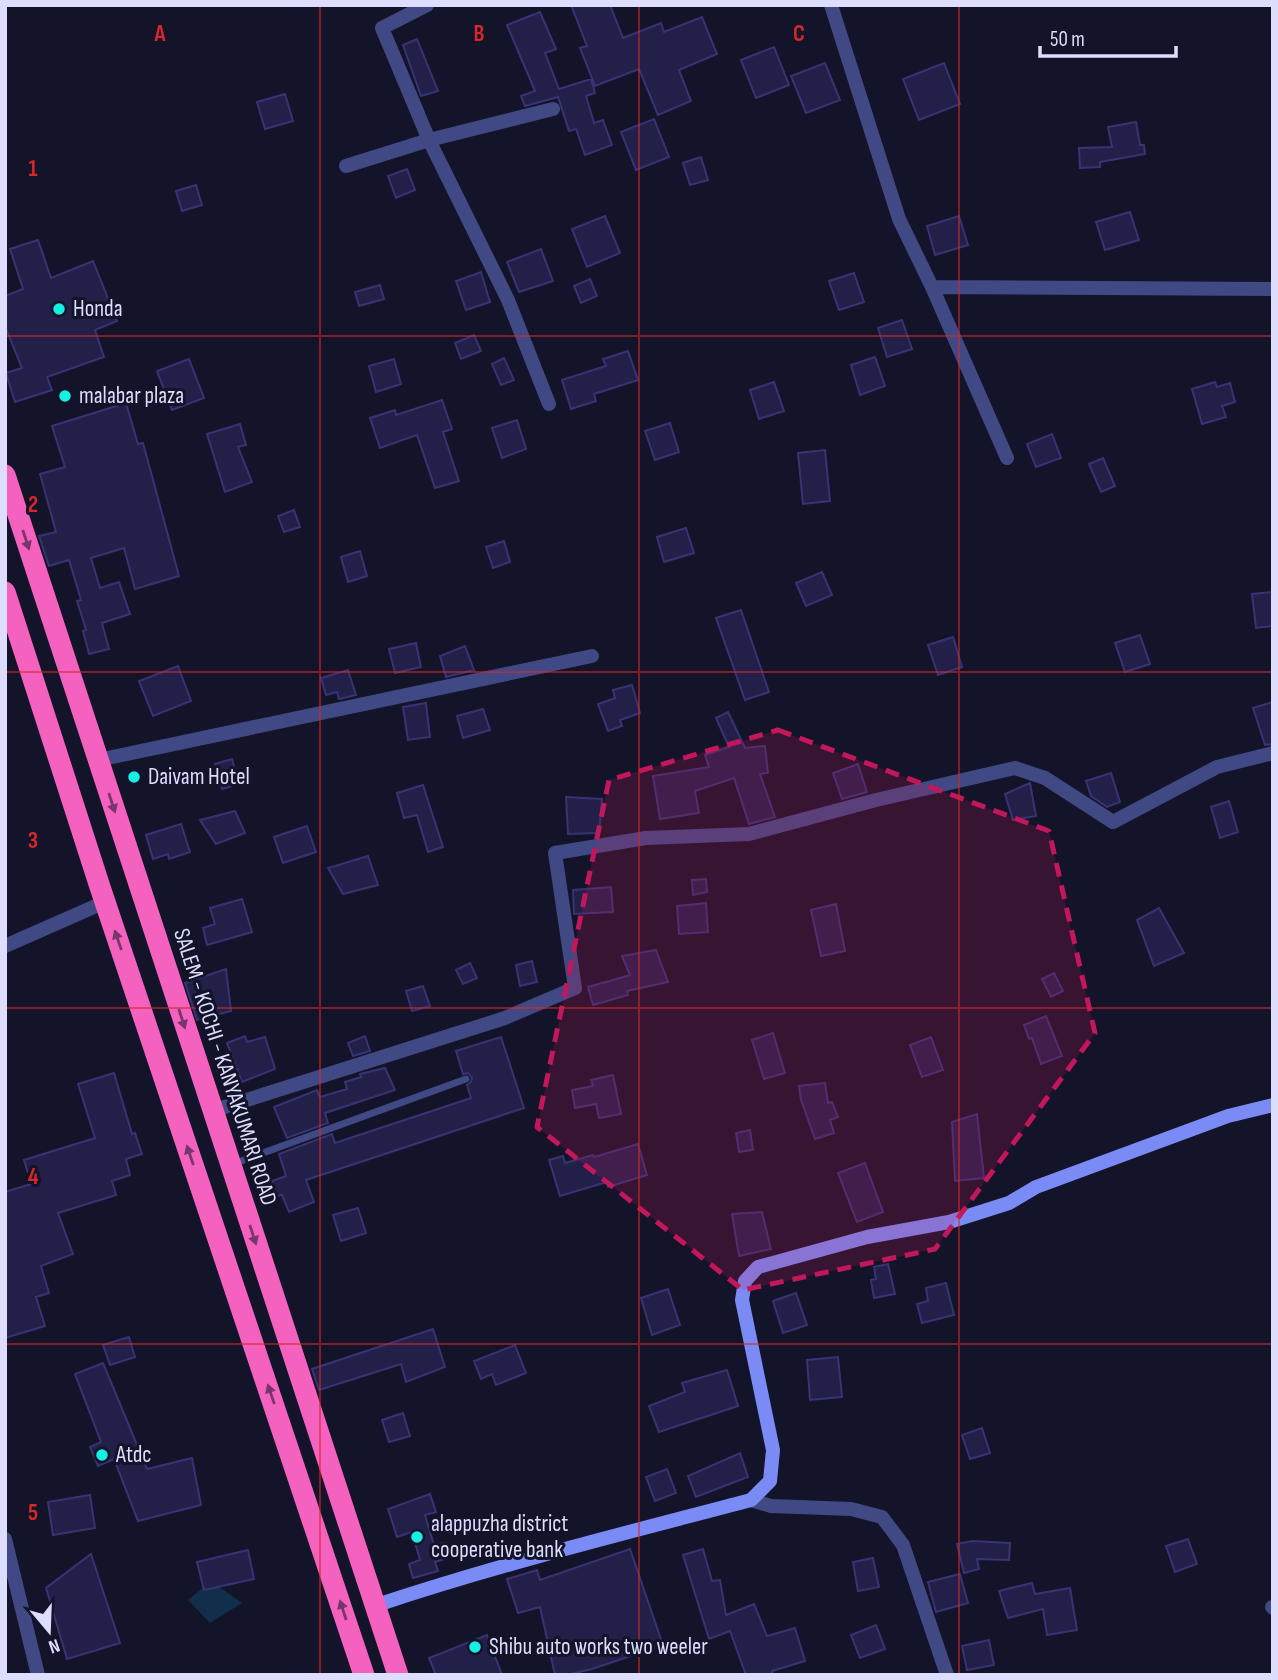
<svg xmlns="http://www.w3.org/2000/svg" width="1278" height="1680" font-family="'Sofia Sans Condensed',sans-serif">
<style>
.water{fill:#112f4a}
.building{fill:#222049;stroke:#363473;stroke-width:2}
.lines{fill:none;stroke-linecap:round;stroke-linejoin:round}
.lane{stroke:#414984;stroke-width:7}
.street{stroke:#414984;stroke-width:14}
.secondary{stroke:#7b8bf6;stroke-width:14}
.highway{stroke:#f461bf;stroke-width:21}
.oneway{fill:#78366c}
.marked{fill:#c2185b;fill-opacity:0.2;stroke:#c2185b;stroke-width:5;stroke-dasharray:14 9;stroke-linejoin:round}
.grid{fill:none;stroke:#d62828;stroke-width:2;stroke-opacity:0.55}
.poi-dot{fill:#17efe2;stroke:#131329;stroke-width:2.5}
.labels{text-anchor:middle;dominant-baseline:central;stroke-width:6;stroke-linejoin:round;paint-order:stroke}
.poi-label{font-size:23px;fill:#dddefd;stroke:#131329;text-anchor:start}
.street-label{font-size:23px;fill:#dddefd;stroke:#131329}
.grid-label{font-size:23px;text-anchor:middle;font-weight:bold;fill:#d62828;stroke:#131329;stroke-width:6;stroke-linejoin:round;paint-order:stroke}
</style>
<rect width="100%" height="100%" fill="#131329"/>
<path class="water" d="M211,1581l31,22 -32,20 -22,-23z"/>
<path class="building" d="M571,5h39l13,33 38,-15 3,9 38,-15 15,37 -38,16 12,31 -33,14 -19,-46 -44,17 -15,-38 7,-2z
M540,12l16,37 -11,4 14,36 32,-10 4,14 -9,3 8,27 9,-3 9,25 -27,10 -9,-26 -7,2 -11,-34 -33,9 -4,-10 14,-5 -28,-66z
M417,39l21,52 -17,5 -18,-51z
M774,47l15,38 -33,13 -15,-38z
M825,63l15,37 -34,13 -15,-37z
M944,63l16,41 -41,16 -16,-41z
M285,94l8,27 -28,8 -8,-27z
M654,119l15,38 -33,13 -15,-38z
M1136,122l4,23h4l1,9 -45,8v5l-20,1 -1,-20 33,-1 -4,-20z
M701,157l7,23 -18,5 -7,-22z
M407,169l8,21 -19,8 -8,-22z
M196,185l6,20 -20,6 -6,-20z
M1130,212l9,28 -34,10 -9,-28z
M605,216l15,37 -33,14 -15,-38z
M959,216l9,29 -33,10 -8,-29z
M38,240l13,38 42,-17 24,60 -22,9 9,27 -57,20 5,13 -37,12 -9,-29 16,-5 -17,-42v-30l18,-7 -13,-40z
M541,249l12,32 -34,11 -12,-30z
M481,272l9,30 -24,8 -10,-29z
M854,273l10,29 -25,8 -10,-29z
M590,279l7,17 -16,7 -7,-17z
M380,285l4,14 -25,7 -4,-14z
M902,320l10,29 -25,8 -9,-29z
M474,335l7,16 -20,8 -6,-16z
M628,351l10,29 -44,14 2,7 -25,8 -9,-29 44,-14 -3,-7z
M875,357l10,29 -25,9 -9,-30z
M504,358l10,22 -13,5 -9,-21z
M189,359l15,39 -32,12 -15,-39z
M394,359l7,25 -25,8 -7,-26z
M774,382l10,29 -25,8 -9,-29z
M1215,382l2,5 13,-4 5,19 -13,4 4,11 -24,7 -10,-35z
M442,400l10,29 -9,3 16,49 -24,7 -18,-53 -37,13 -10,-30 25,-8 1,5z
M126,403l12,41 5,-1 36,133 -44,13 -11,-41 -33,10 9,30 19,-6 11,32 -28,9 7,26 -20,5 -6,-23 3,-1 -9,-29 4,-1 -12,-40 -20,6 -10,-30 17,-4 -16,-58 25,-7 -13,-41z
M517,420l9,29 -24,9 -10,-30z
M670,423l9,29 -24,8 -10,-29z
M240,424l6,21 -8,2 14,35 -27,10 -18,-58z
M1052,434l9,24 -25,9 -9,-23z
M825,450l5,51 -27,3 -5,-51z
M1103,458l12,28 -14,6 -12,-28z
M294,510l6,17 -16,5 -6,-16z
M686,528l8,25 -30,9 -7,-25z
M504,541l6,21 -17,6 -7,-21z
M360,551l7,25 -19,6 -7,-25z
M822,572l10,23 -26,11 -10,-23z
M1273,592v34l-17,2 -4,-34z
M741,610l28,82 -24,8 -29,-82z
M1140,635l10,29 -25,8 -10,-29z
M953,637l9,30 -24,8 -10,-30z
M416,643l5,24 -26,6 -6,-24z
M465,646l9,24 -28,7 -6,-21z
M178,666l13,35 -38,15 -14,-35z
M348,670l8,25 -17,4 -2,-7 -11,3 -5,-17z
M632,685l8,28 -20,7 2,6 -14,5 -10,-27 17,-6 -2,-8z
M1273,702v42l-8,1 -12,-37z
M426,703l4,34 -22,3 -5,-33z
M483,709l7,21 -27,8 -6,-22z
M728,712l17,36 20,-2 3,27 -8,1 15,43 -26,7 -15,-46 -39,13 4,22 -39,6 -7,-43 56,-9 -4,-12 24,-8 -13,-29z
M232,759l7,25 -17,5 -7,-25z
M858,764l9,28 -25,7 -9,-26z
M1111,773l9,29 -13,5 -16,-11 -5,-15z
M1030,783l6,33 -23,4 -8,-26z
M423,785l20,62 -15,5 -11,-37 -13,3 -7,-25z
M566,797l36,2 -3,34 -31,1z
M1229,801l9,31 -18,6 -9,-31z
M235,811l10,22 -29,11 -16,-24z
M181,824l9,28 -21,7 -1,-5 -15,5 -7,-24z
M307,826l9,26 -33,11 -9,-26z
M368,856l10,29 -35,9 -15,-26z
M706,879l1,13 -14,3 -1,-15z
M611,887l2,25 -39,2 -1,-24z
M242,899l10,33 -45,13 -4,-17 12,-4 -5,-16z
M706,903l2,29 -29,2 -2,-28z
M836,904l9,47 -24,5 -10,-46z
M1159,908l25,45 -30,13 -17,-46z
M656,950l12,32 -41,9 1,4 -35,10 -5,-18 42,-12 -8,-19z
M532,961l5,21 -17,4 -4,-21z
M470,963l7,15 -14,6 -7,-14z
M226,969l5,42 -34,9 -12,-37z
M1054,973l9,18 -12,6 -9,-18z
M423,986l7,20 -18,5 -6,-20z
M1046,1016l16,40 -21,8 -9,-26 -3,1 -5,-14z
M773,1033l12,40 -21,6 -12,-39z
M245,1036l2,6 18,-5 10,32 -33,13 -15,-39z
M365,1036l5,15 -17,5 -5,-13z
M501,1037l23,71 -218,72 8,22 -25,10 -7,-17 -5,1 -5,-15 14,-5 -7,-22 53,-20 3,9 136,-45 -4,-13 4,-3 1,-4 -4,-5 -5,1 -7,-23z
M931,1037l12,33 -21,7 -12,-32z
M385,1068l10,22 -70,23 3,10 -41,15 -13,-31 43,-17 3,7 27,-8 -2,-7 16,-5 -1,-3z
M114,1073l18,61 3,-1 7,21 -16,5 4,16 -18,6 4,14 -58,18 15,41 -32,12 8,27 -13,4 9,29 -40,12v-146l26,-8 -7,-24 71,-22 -17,-54z
M613,1075l8,39 -22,4 -3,-14 -21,4 -3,-18 21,-4 -2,-6z
M825,1083l3,20 4,-1 6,15 -8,3 4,13 -19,6 -14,-39 -2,-14z
M977,1114l7,64 -29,3 -3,-59z
M750,1130l3,20 -14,2 -3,-19z
M638,1144l9,31 -39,12 -1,-5 -47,14 -11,-36 14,-4 2,7 28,-8 1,2z
M865,1163l18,49 -26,10 -19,-49z
M358,1208l8,25 -25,8 -8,-26z
M762,1212l9,37 -32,7 -7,-42z
M888,1264l7,30 -21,4 -3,-18 5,-1 -2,-12z
M946,1283l8,32 -32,8 -5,-19 11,-3 -2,-13z
M668,1289l12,36 -28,10 -11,-37z
M796,1293l11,32 -24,8 -10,-32z
M433,1329l12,38 -39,15 -5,-18 -82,26 -7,-21z
M129,1337l6,20 -25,8 -7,-20z
M515,1345l11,28 -30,12 -4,-11 -11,5 -7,-18z
M838,1357l4,40 -32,3 -3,-40z
M103,1363l44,106 45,-11 9,47 -63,16 -24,-62 -16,7 -8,-19 11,-5 -26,-68z
M727,1370l11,36 -79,26 -10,-26 36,-14 -3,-9z
M403,1413l7,23 -21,6 -7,-22z
M982,1428l8,25 -20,6 -8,-24z
M740,1453l8,24 -52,20 -8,-21z
M667,1469l9,24 -21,8 -9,-24z
M430,1494l6,18 -11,3 9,30 10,-2 4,15 -13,4 3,9 -25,7 -4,-14 11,-4 -8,-28 -15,5 -9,-28z
M90,1495l5,33 -42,7 -5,-33z
M1188,1539l9,25 -22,8 -9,-26z
M972,1541l38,2 -1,17 -32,-1 2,10 -15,4 -7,-29z
M630,1549l33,96 -71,24 -25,6h-12l-15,-68 -22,6 -11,-34 30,-9 3,10z
M703,1549l9,32 8,-1 6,35 28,-11 13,32 28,-8 10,33 -33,10 1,4h-27l-16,-44 -21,8 -26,-84z
M248,1550l6,29 -50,11 -7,-28z
M91,1554l29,89 -53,16 -21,-71z
M873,1558l6,29 -21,4 -5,-29z
M960,1574l8,29 -32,9 -8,-30z
M1032,1583l3,11 35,-6 7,42 -30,5 -4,-26 -35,9 -9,-27z
M876,1625l9,24 -25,9 -9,-23z
M487,1635l15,40h-66l-7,-17z
M989,1640l5,25 -27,5 -5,-24z"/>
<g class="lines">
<path class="lane" d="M233,1164l233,-85"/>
<path class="street" d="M427,5l-45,23 47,112 79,160 41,104
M831,5l68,214 33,68 341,2
M346,166l83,-26 124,-31
M932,287l75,171
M98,760l494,-104
M5,946l100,-44
M212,1111l293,-93 70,-30 -20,-135 91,-15 103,-4 127,-34 139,-32 30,10 68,44 104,-55 56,-14
M751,1500l20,6 80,3 31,8 21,28 44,130
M5,1539l33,136
M1272,1607l1,1"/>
<path class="secondary" d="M377,1605c123,-41 249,-72 374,-105l19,-19 3,-31 -31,-150 3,-19 13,-14 109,-30 82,-15 60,-19 27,-16 192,-71 45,-11"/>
<path class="highway" d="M5,475l393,1200
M5,592l95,295 264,788"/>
</g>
<defs><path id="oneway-solid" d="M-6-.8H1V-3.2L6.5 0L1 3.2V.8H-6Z" transform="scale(1.75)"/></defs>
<g class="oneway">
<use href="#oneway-solid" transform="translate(26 540) rotate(72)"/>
<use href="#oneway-solid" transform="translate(112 803) rotate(72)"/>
<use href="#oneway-solid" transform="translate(118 940) rotate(-109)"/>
<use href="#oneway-solid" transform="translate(182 1019) rotate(72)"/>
<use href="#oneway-solid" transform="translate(190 1155) rotate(-109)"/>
<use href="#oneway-solid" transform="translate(253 1235) rotate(72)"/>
<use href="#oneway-solid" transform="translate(271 1394) rotate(-109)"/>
<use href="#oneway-solid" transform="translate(343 1610) rotate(-108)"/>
</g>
<path class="marked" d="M778,730l271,101 46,202 -160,216 -192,41 -206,-163 72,-347z"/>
<path class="grid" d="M320,5v1670M639,5v1670M959,5v1670M5,336h1268M5,672h1268M5,1008h1268M5,1344h1268"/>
<g class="poi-dot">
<circle cx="59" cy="309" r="7"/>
<circle cx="65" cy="396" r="7"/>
<circle cx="134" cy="777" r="7"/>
<circle cx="102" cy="1455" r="7"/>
<circle cx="417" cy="1537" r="7"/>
<circle cx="475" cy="1647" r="7"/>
</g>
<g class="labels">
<g class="poi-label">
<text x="73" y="309">Honda</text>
<text x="79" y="396">malabar plaza</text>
<text x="148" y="777">Daivam Hotel</text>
<text x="116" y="1455">Atdc</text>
<text x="431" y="1524">alappuzha district<tspan x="431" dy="26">cooperative bank</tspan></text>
<text x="489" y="1647">Shibu auto works two weeler</text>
</g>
<g class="street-label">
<text transform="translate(225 1067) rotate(72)">SALEM - KOCHI - KANYAKUMARI ROAD</text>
</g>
</g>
<g class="grid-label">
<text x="160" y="41">A</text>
<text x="479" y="41">B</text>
<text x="799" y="41">C</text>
<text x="33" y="176">1</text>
<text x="33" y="512">2</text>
<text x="33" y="848">3</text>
<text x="33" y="1184">4</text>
<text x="33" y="1520">5</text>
</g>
<rect width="1278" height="1680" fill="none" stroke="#dddefd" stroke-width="14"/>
<g transform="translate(49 1631) rotate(161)" stroke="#131329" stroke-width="5" paint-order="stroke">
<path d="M0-5L12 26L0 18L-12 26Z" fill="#dddefd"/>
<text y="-10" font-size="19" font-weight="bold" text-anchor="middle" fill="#dddefd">N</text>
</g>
<path d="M1040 46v10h136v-10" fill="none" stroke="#dddefd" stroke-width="3.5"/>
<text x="1050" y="46" font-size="21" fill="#dddefd" stroke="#131329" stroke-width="5" paint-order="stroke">50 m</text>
</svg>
